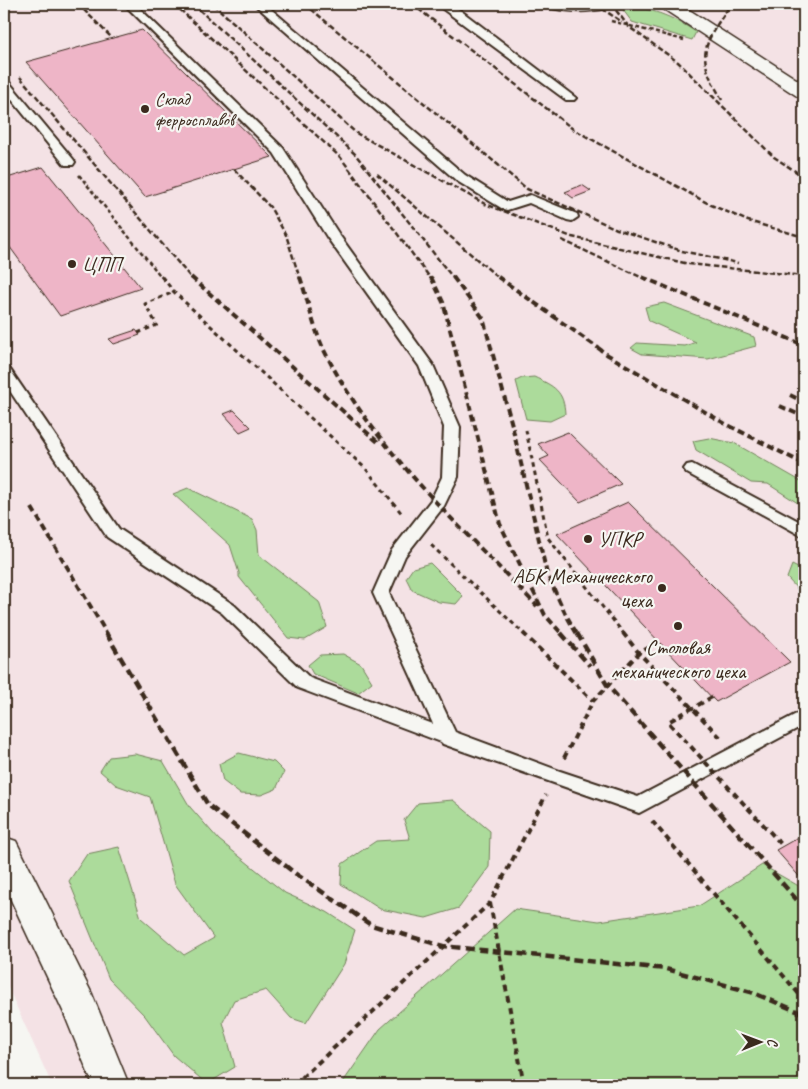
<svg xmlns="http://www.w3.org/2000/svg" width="808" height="1089" font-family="Caveat,sans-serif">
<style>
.built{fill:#f4e2e5}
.green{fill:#acdb9b;stroke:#74825c}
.building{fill:#eeb5c7;stroke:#3b2a1e}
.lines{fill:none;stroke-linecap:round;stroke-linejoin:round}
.service-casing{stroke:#3b2a1e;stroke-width:4}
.minor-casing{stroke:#3b2a1e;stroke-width:3}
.path-far2{stroke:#3b2a1e;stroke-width:2.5;stroke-dasharray:4 2.5;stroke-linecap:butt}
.path-far1{stroke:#3b2a1e;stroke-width:3;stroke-dasharray:4.5 4;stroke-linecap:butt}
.path{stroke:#3b2a1e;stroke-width:4;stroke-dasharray:6 4.5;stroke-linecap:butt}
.service{fill:#f6f6f2;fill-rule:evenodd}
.minor{fill:#f6f6f2;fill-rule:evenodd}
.rail-far2{stroke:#3b2a1e;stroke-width:2.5;stroke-dasharray:5.5 2.5;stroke-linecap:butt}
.rail-far1{stroke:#3b2a1e;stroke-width:4;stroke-dasharray:7 4;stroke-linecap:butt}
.rail{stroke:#3b2a1e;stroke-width:4.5;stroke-dasharray:9 4.5;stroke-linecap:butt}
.path-bridge{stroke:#3b2a1e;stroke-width:4;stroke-dasharray:6 4.5;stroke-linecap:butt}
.poi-dot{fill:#3b2a1e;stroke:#f6f6f2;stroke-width:2}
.labels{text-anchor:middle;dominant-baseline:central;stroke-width:4.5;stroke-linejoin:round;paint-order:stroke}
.far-poi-label{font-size:18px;fill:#3b2a1e;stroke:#f6f6f2;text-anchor:start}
.poi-label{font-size:21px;fill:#3b2a1e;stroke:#f6f6f2;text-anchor:start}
</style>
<rect width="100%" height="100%" fill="#f6f6f2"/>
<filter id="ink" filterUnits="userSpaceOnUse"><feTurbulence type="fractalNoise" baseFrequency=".02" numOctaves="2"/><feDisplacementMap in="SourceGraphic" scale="10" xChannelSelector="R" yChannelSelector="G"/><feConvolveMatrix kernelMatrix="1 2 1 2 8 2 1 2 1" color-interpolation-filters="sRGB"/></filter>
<g filter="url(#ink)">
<path class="built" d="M4,4h800v1081h-752l-48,-106z"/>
<path class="green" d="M620,6c29,1 52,10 76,26l-4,8 -60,-18z
M664,303l90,34 2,9 -48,13 -66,-5 -11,-6 6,-5 48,3 11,-4 -47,-21 -4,-14z
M534,377c20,9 30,14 31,37l-15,7 -24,-2 -10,-38 6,-3z
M709,438l25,5 70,40v24l-36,-23 -17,-1 -55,-33 -3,-9z
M188,488l64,31 5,11 2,25 60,47 8,25 -22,13 -17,-2 -49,-61v-4l-9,-28 -57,-51z
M430,563l33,33 -7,8 -17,-2 -27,-12 -6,-12 7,-10z
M792,565l12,6v25l-17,-18z
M343,654l18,10 11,18 -14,11 -45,-19 -5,-9 12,-10z
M239,753l35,9 10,10 -8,17 -15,6 -21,-1 -17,-13 -4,-17z
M135,754l28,7 27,46 29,33 66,53 42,19 28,18 -11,34 -38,59 -15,-5 -25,-28 -32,10 -11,22 12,45 -28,17 -33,-28 -29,-40 -36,-37 -40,-98 18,-27 32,-7 22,71 43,37 30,-17 -39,-54 -25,-87 -34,-12 -16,-14 9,-14z
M453,800l37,31 -1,36 -30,41 -33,10 -46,-9 -39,-25 1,-20 34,-23 34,-2 -6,-19 14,-17z
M762,865l42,24v196h-463l39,-56 135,-120 84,12 100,-15z"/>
<path class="building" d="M142,30l130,127 -127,40 -119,-135z
M43,167l98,121 -81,28 -56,-77v-60z
M582,185l9,6 -18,7 -8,-6z
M136,330l4,5 -26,9 -5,-5z
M234,410l17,17 -11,5 -16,-18z
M568,432l53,52 -41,18 -40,-42 9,-4 -11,-12z
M628,502l162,160 -74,40 -159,-168z
M804,834v48l-28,-32z"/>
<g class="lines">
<defs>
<path id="service" d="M124,4h11l148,144 57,88 93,129 27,62 -2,50 -14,29 -39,50 -16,37 66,139 105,39 78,26 166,-87v15l-165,88 -196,-69 -2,-2 -143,-54 -76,-75 -115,-76 -103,-155v-16l5,2 110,161 115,76 76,73 123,46 -60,-131 19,-43 39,-50 11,-23 2,-50 -25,-61 -92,-129 -53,-84z
M254,4h11l200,171 43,27 22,-7 47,19 1,3 -6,4 -5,-1 -38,-17 -22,7 -4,-1 -46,-28z
M436,4h12l12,6 116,88 -2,2h-8z
M4,80l4,1 65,78 2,3 -2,3h-8l-61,-75z
M692,464l112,60v13l-117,-64 -3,-4 3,-4z"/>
<path id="minor" d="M547,4h65l-3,4c-22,5 -36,5 -59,0z
M659,4h21l124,80v14l-7,-2 -135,-88z
M4,837l12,4 76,153 37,91h-36l-30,-74 -59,-126z"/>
</defs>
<use href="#service" class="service-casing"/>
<use href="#minor" class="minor-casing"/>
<path class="path-far2" d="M611,21l73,19
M79,175l84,104"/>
<path class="path-far1" d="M162,277l12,15 192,177 37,46
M138,333l19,-8 -12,-21 29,-12
M526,430l22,108 76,96
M431,545l93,89"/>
<path class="path" d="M523,633l70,68
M623,633l16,20 82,85
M564,758l29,-57 46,-48 20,-11
M652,821l152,179
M490,903l34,182
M294,1085l196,-182 56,-108"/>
<use href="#service" class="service"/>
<use href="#minor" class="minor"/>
<path class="rail-far2" d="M78,4l34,34
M174,4l167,154 90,121
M193,4l162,150 99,125
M213,4l143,129 129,71 87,33 117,27 115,12
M305,4l222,185 90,40 65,22 56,12
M412,4l161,125 136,75 39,17 56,16
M595,4l27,18
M611,4l18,23 49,35 96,95 30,20
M20,77l172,202
M722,100c-6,-12 -14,-23 -16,-36 -5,-21 14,-43 25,-60
M234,169l36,38 16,28 14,44
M377,174l123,105
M562,240l83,39"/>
<path class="rail-far1" d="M191,277l188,166
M300,277c8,24 13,50 24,73 47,96 139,179 213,256
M431,277l12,25 57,222 45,91 17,19
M453,277l30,41 29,107 35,149 18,39 12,21
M498,277l110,78 116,68 80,41
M642,277l162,68
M790,395l14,7
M780,406l24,11
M32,508l75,126"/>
<path class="rail" d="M106,633l102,172 88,69 75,51 72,21 223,23 85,23 53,22
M561,633l29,33
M577,633l30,52 197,223"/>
<path class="path-bridge" d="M712,697l-44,25 115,124"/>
</g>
</g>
<g class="poi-dot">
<circle cx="145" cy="109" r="5"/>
<circle cx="72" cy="264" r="5"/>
<circle cx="588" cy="539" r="5"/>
<circle cx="662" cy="588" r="5"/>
<circle cx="678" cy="626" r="5"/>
</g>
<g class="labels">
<g class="far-poi-label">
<text x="155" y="99">Склад<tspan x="155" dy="21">ферросплавов</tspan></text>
</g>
<g class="poi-label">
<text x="82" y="264">ЦПП</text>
<text x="598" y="539">УПКР</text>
<text x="652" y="576" text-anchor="end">АБК Механического<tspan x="652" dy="24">цеха</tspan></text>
<text x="678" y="647" text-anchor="middle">Столовая<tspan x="678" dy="24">механического цеха</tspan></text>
</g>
</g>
<rect width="808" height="1089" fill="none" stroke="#f6f6f2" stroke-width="20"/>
<rect x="10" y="10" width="788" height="1069" fill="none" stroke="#3b2a1e" stroke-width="2" filter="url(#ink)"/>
<g transform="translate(760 1042) rotate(89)" stroke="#f6f6f2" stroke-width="4" paint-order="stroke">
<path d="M0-4L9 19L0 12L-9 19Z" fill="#3b2a1e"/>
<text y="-8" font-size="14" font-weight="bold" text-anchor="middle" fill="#3b2a1e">С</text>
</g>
</svg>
